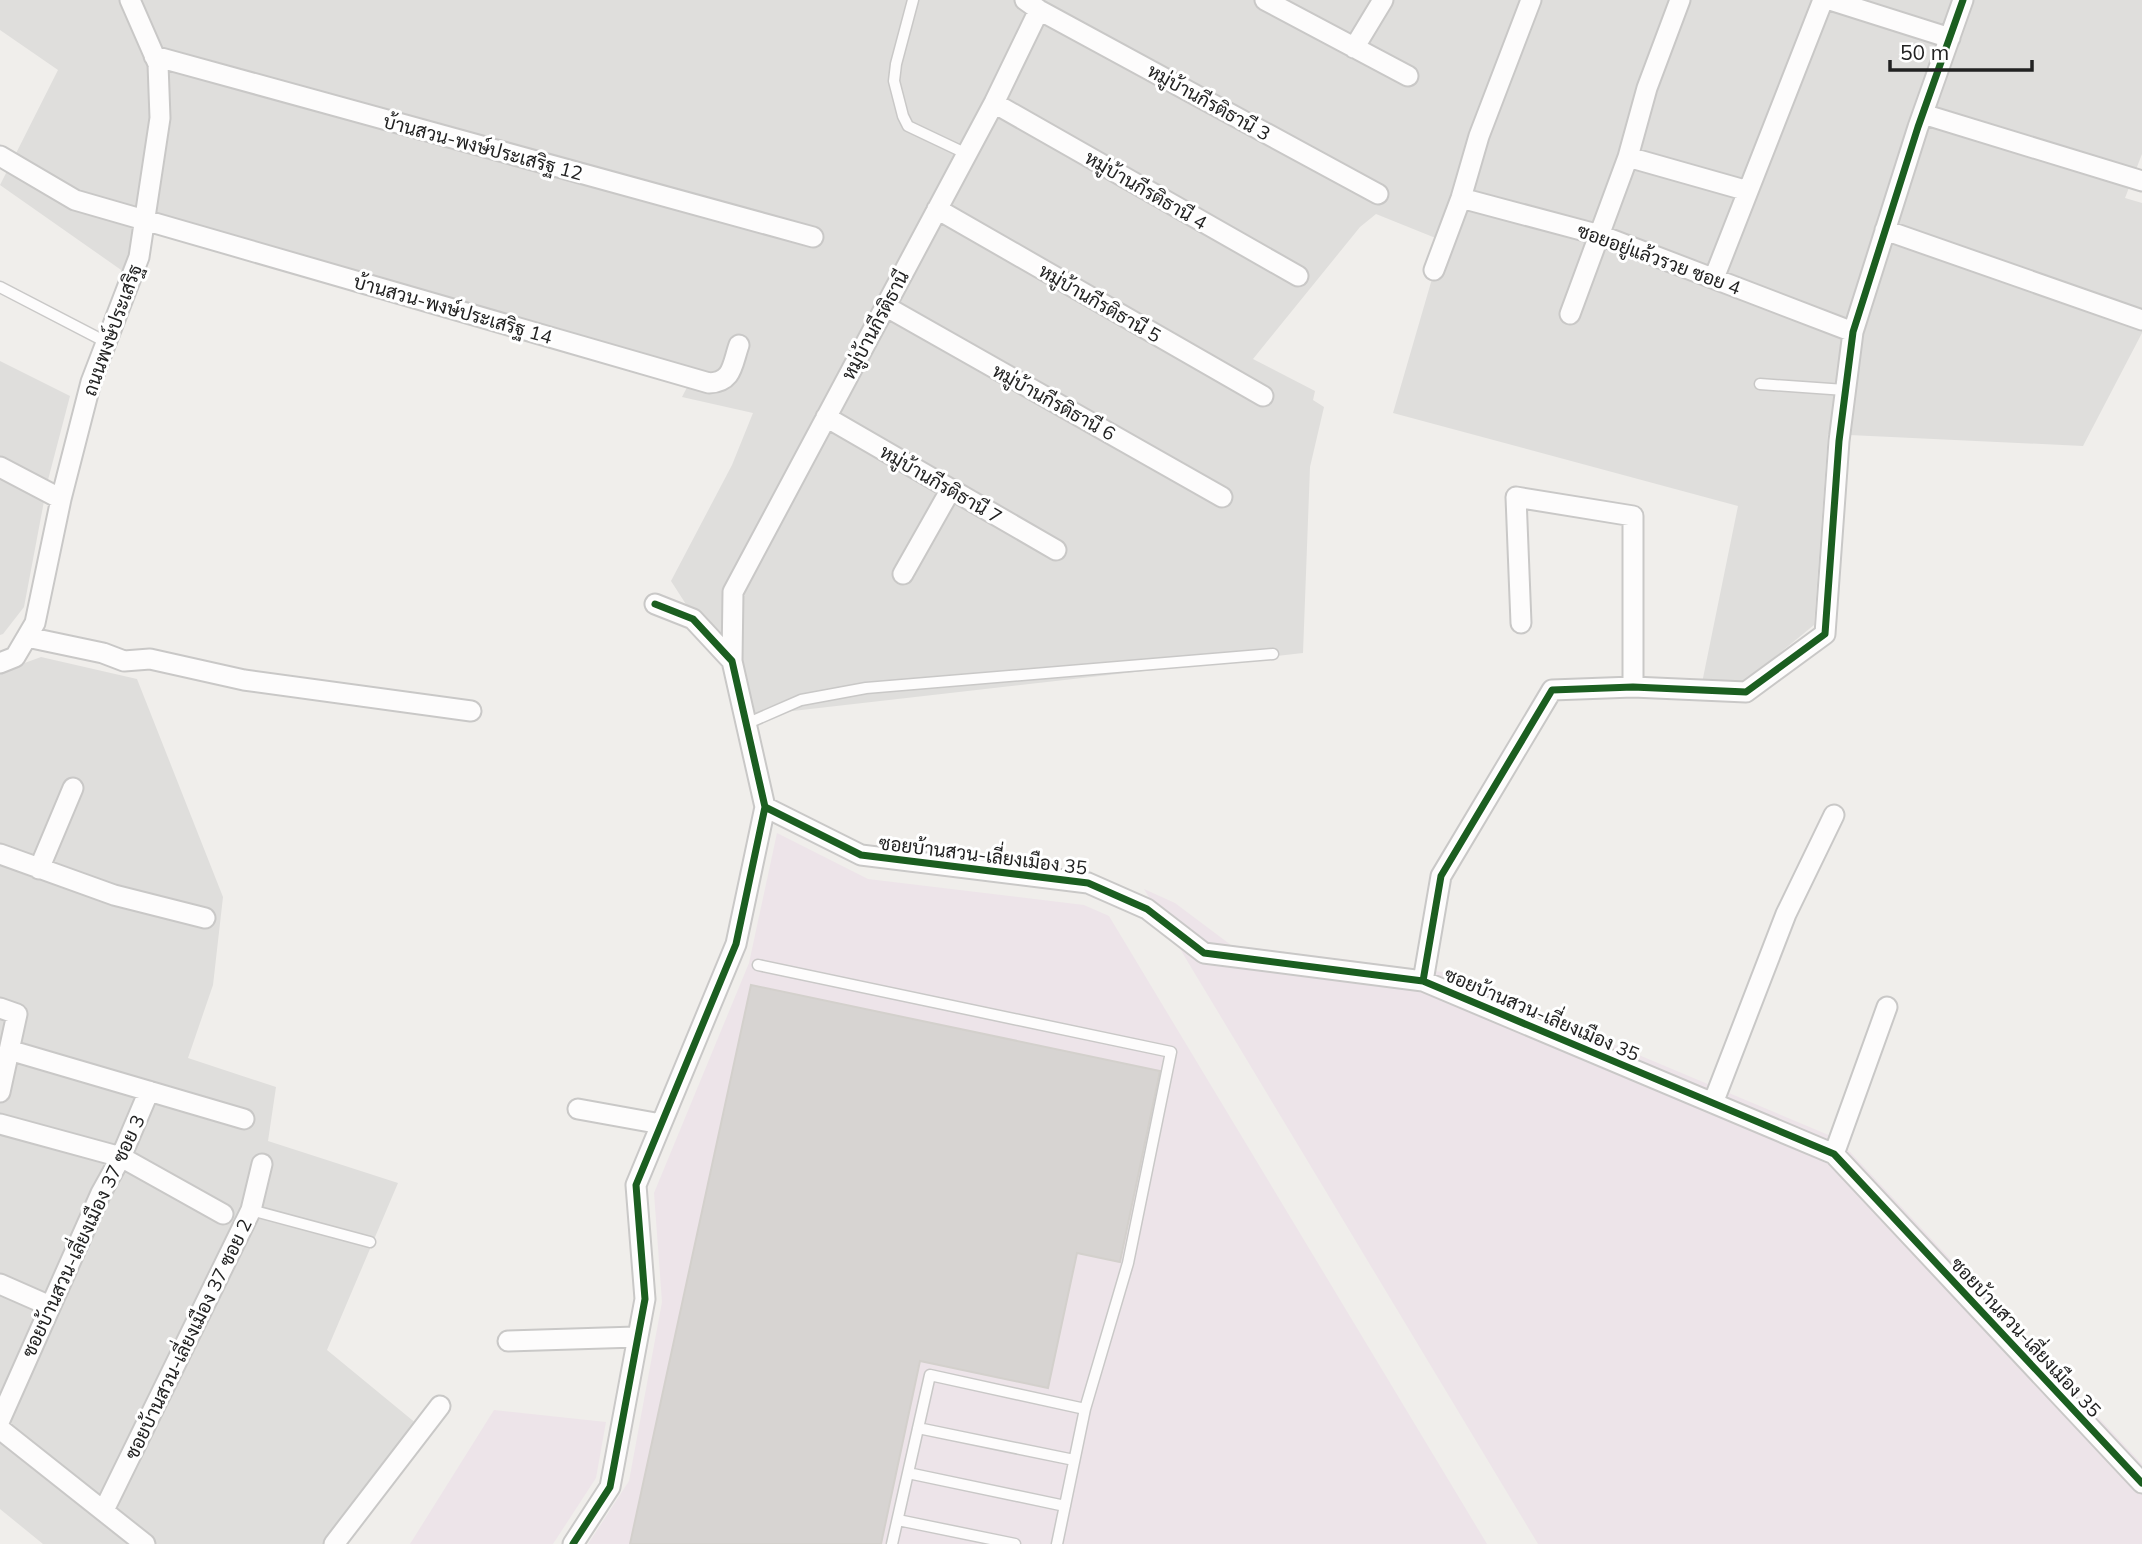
<svg xmlns="http://www.w3.org/2000/svg" width="2142" height="1544" font-family="Mulish,Sarabun,sans-serif">
<style>
.residential{fill:#dfdedc}
.industrial{fill:#ede4e9}
.building{fill:#d7d4d2;stroke:#d3d0cc;stroke-width:2}
.lines{fill:none;stroke-linecap:round;stroke-linejoin:round}
.lane-casing{stroke:#c9c8c7;stroke-width:13}
.street-casing{stroke:#c9c8c7;stroke-width:23}
.lane{stroke:#fdfcfc;stroke-width:10}
.street{stroke:#fdfcfc;stroke-width:19}
.cycleway-casing{stroke:#fff;stroke-width:11}
.cycleway{stroke:#1b5e20;stroke-width:7}
.labels{text-anchor:middle;dominant-baseline:central;stroke-width:6;stroke-linejoin:round;paint-order:stroke}
.street-label{font-size:19px;fill:#222;stroke:#fff}
</style>
<rect width="100%" height="100%" fill="#f0eeeb"/>
<path class="residential" d="M0,0h2142v154l-17,44 17,5v130l-59,113 -255,-12 -14,191 -72,59 -40,-1 36,-177 -345,-93 50,-172 -67,-27 -16,13 -107,132 62,32 -2,9 11,7 -14,60 -7,186 -555,63 -10,-31 -67,-104 61,-116 21,-52 -71,-16 14,-27 -544,-156 -18,65 -134,-94 58,-115 -58,-40z
M0,361l70,35 -22,84 -24,127 -21,27 -3,1z
M41,657l96,22 86,218 -10,88 -25,73 88,29 -8,54 130,42 -71,167 96,79 -79,115h-301l-43,-35v-837z"/>
<path class="industrial" d="M777,833l91,46 216,26 25,11 378,628h-899l41,-63 33,-179 -8,-109 95,-230z
M1144,889l31,14 56,42 211,27 396,167 304,325v80h-604z
M494,1410l112,12 -10,56 -43,66h-143z"/>
<path class="building" d="M751,985l409,86 -40,191 -43,-9 -29,135 -128,-27 -39,183h-251z"/>
<g class="lines">
<defs>
<path id="lane" d="M913,0l-17,64 -2,17 9,35 5,10 59,28
M0,287l106,55
M1760,384l85,6
M746,724l55,-24 65,-12 407,-34
M758,965l413,87 -43,211 -43,146 -28,135
M251,1210l119,32
M918,1428l156,32
M908,1473l157,33
M898,1520l117,24
M892,1544l38,-169 155,34"/>
<path id="street" d="M1025,0l14,10 339,184
M1265,0l143,76
M1830,0l120,38
M1354,48l29,-48
M154,56l659,181
M994,103l304,173
M1923,114l219,67
M0,156l75,44 634,183c24,-1 23,-18 30,-38
M1628,157l120,34
M1461,198l139,37 253,97
M937,209l326,187
M1885,230l257,90
M1434,270l27,-72 18,-62 52,-136
M1714,278l109,-278
M885,306l337,191
M1570,314l58,-157 19,-69 33,-88
M826,417l230,133
M0,467l61,32
M903,574l48,-85
M1521,623l-5,-126 117,19v171
M27,637l76,16 21,8 26,-2 94,21 227,31
M732,661l1,-69 261,-489 45,-93
M0,663l15,-6 20,-34 26,-124 30,-117 48,-125 21,-139 -2,-54 -28,-64
M765,807l96,48 227,28 59,26 57,44 219,28 411,173 308,329
M0,854l114,41 91,23
M39,869l34,-81
M1423,981l18,-105 111,-186 81,-3 113,5 79,-58 14,-193 14,-109 65,-205 45,-127
M0,1008l17,6 -17,78
M9,1050l235,69
M1713,1103l73,-189 48,-99
M578,1109l83,15
M0,1124l121,33 102,57
M1834,1154l53,-147
M0,1284l50,22
M508,1341l128,-4
M0,1420l101,-227 20,-36 28,-66
M0,1429l145,115
M104,1510l147,-300 11,-46
M334,1544l106,-138
M573,1544l37,-57 35,-188 -9,-114 100,-241 29,-137 -33,-146 -39,-42 -38,-15"/>
</defs>
<use href="#lane" class="lane-casing"/>
<use href="#street" class="street-casing"/>
<use href="#lane" class="lane"/>
<use href="#street" class="street"/>
<defs>
<path id="cycleway" d="M765,807l96,48 227,28 59,26 57,44 219,28 411,173 308,329
M1423,981l18,-105 111,-186 81,-3 113,5 79,-58 14,-193 14,-109 65,-205 45,-127
M573,1544l37,-57 35,-188 -9,-114 100,-241 29,-137 -33,-146 -39,-42 -38,-15"/>
</defs>
<use href="#cycleway" class="cycleway-casing"/>
<use href="#cycleway" class="cycleway"/>
</g>
<g class="labels">
<g class="street-label">
<text transform="translate(1209 102) rotate(29)">หมู่บ้านกีรติธานี 3</text>
<text transform="translate(483 147) rotate(15)">บ้านสวน-พงษ์ประเสริฐ 12</text>
<text transform="translate(1146 190) rotate(30)">หมู่บ้านกีรติธานี 4</text>
<text transform="translate(1659 259) rotate(20)">ซอยอยู่แล้วรวย ซอย 4</text>
<text transform="translate(1100 303) rotate(30)">หมู่บ้านกีรติธานี 5</text>
<text transform="translate(453 309) rotate(16)">บ้านสวน-พงษ์ประเสริฐ 14</text>
<text transform="translate(875 325) rotate(-62)">หมู่บ้านกีรติธานี</text>
<text transform="translate(112 330) rotate(-70)">ถนนพงษ์ประเสริฐ</text>
<text transform="translate(1054 402) rotate(29)">หมู่บ้านกีรติธานี 6</text>
<text transform="translate(941 484) rotate(30)">หมู่บ้านกีรติธานี 7</text>
<text transform="translate(983 855) rotate(7)">ซอยบ้านสวน-เลี่ยงเมือง 35</text>
<text transform="translate(1542 1014) rotate(23)">ซอยบ้านสวน-เลี่ยงเมือง 35</text>
<text transform="translate(83 1236) rotate(-65)">ซอยบ้านสวน-เลี่ยงเมือง 37 ซอย 3</text>
<text transform="translate(2026 1337) rotate(47)">ซอยบ้านสวน-เลี่ยงเมือง 35</text>
<text transform="translate(188 1339) rotate(-64)">ซอยบ้านสวน-เลี่ยงเมือง 37 ซอย 2</text>
</g>
</g>
<path d="M1890 60v10h142v-10" fill="none" stroke="#222222" stroke-width="3.5"/>
<text x="1900" y="60" font-size="21" fill="#222222" stroke="#ffffff" stroke-width="5" paint-order="stroke">50 m</text>
</svg>
